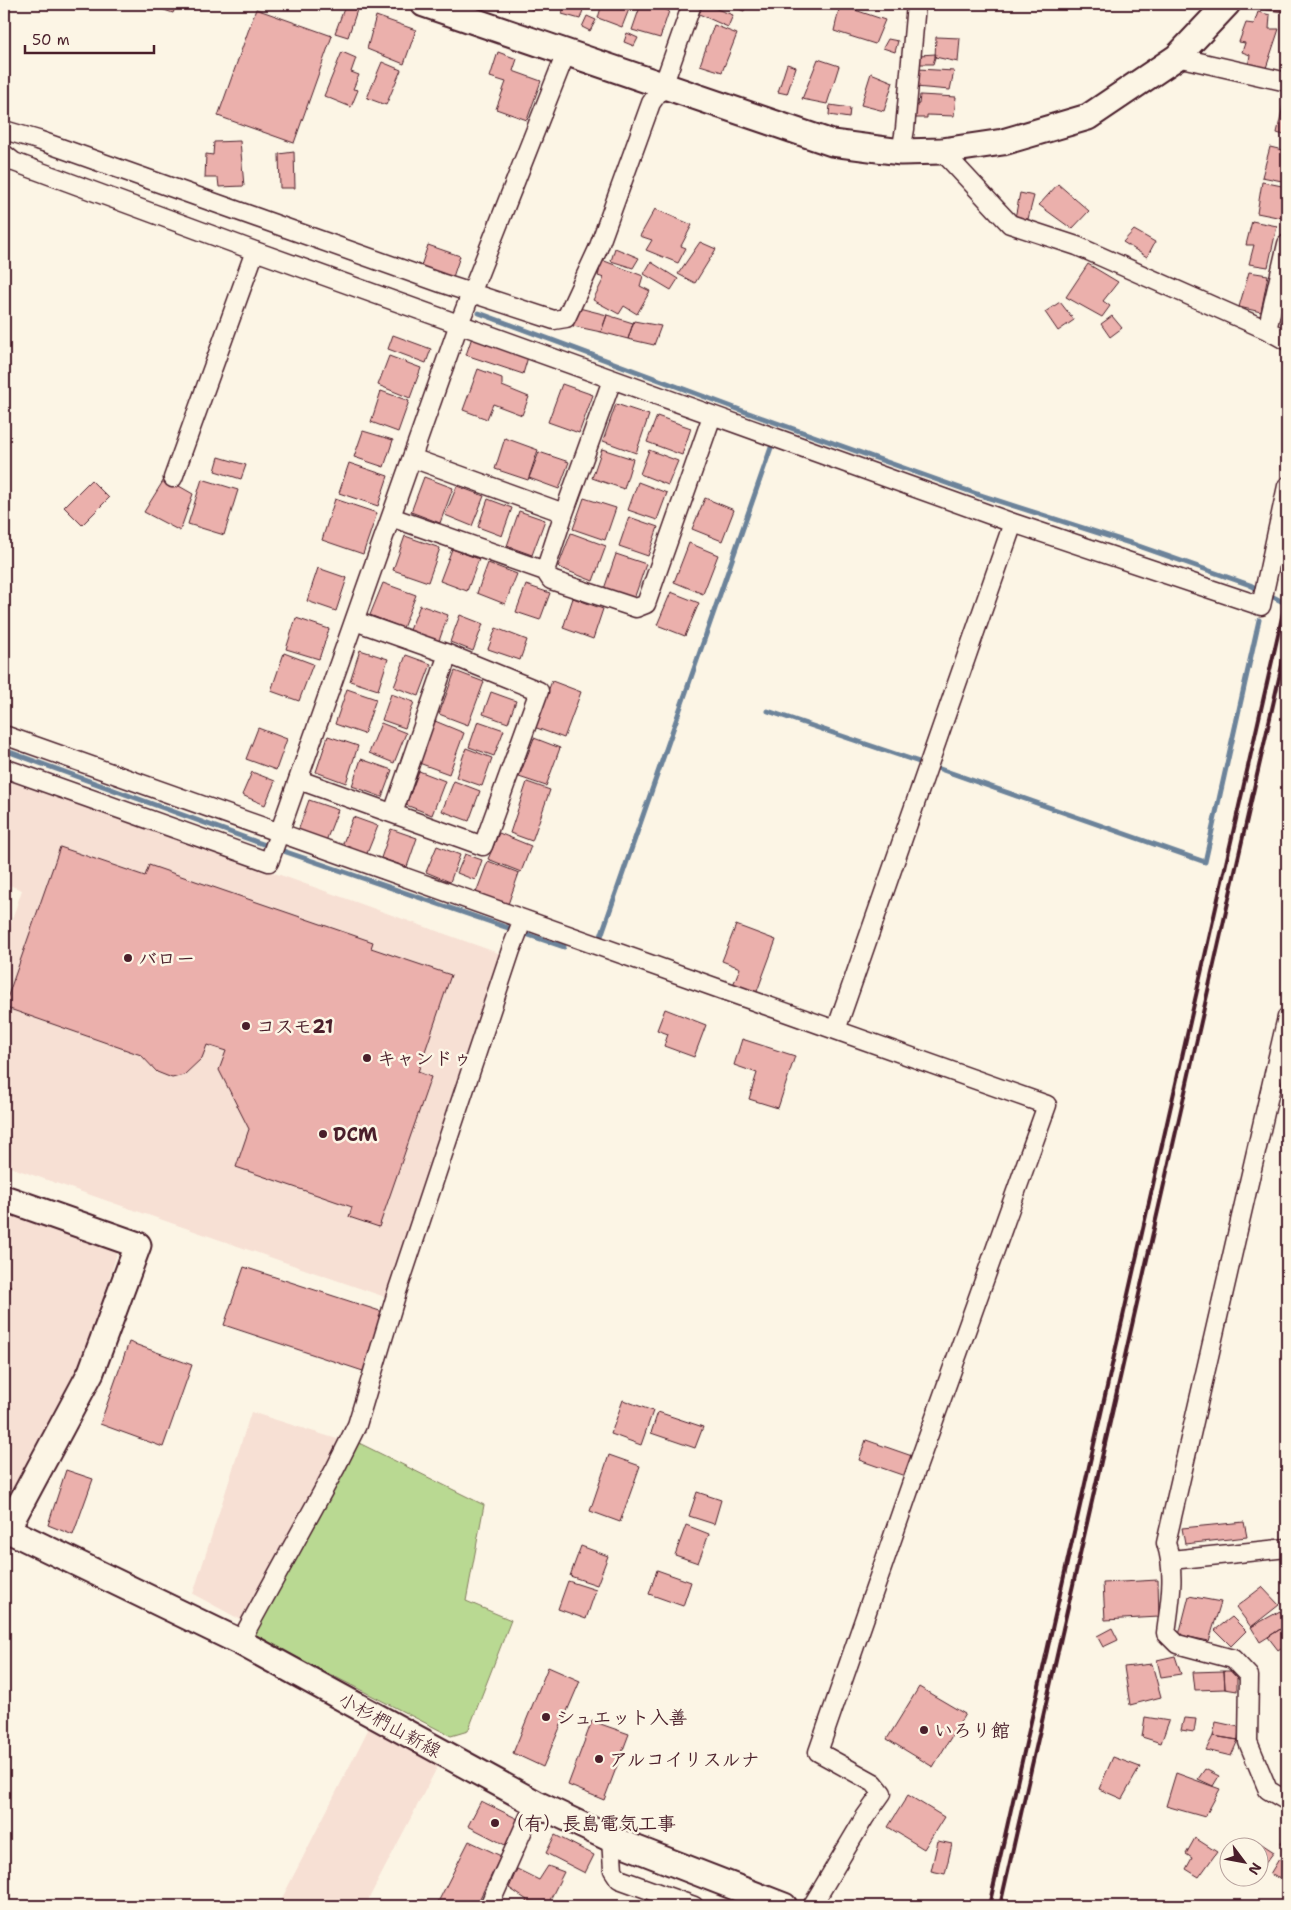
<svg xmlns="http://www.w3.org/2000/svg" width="1291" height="1910" font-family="'Shantell Sans','Klee One',sans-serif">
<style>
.built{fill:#f7e0d4}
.green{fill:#b9d992;stroke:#827c5e}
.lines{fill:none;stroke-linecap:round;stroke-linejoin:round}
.stream{stroke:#6c839a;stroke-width:5}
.building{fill:#ebb0ac;stroke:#4a1f2b}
.street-casing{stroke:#4a1f2b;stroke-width:21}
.secondary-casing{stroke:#4a1f2b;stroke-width:29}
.street{stroke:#fcf5e5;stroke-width:18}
.secondary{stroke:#fcf5e5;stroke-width:25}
.rail{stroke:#4a1f2b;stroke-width:4}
.poi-dot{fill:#4a1f2b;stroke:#fcf5e5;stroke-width:2}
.labels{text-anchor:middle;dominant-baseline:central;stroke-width:5;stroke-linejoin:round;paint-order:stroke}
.poi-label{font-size:19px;font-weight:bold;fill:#4a1f2b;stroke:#fcf5e5;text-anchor:start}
.street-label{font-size:19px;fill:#4a1f2b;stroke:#fcf5e5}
</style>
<rect width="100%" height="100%" fill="#fcf5e5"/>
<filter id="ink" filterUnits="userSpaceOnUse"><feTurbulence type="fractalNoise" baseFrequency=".02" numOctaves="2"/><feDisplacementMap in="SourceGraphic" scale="10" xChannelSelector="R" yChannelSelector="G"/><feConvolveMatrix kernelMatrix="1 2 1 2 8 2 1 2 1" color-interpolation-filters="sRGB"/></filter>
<g filter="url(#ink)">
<path class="built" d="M4,776l497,178 -116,343 -381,-132v-222l18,-53 -18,-7z
M4,1211l114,39 -34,112 -60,113 -20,31z
M251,1412l89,28 -97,181 -50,-27z
M371,1724l70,36 -76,146h-87z"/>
<path class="green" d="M357,1442l127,63 -18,96 45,19 -43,111 -17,5 -198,-101z"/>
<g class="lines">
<path class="stream" d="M479,313l264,98 234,83 156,50 117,41 37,19
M768,711l172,58 265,93 54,-242
M4,750l253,92 307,105
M600,939l174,-500"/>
</g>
<path class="building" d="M147,4h30l-4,9z
M520,4h16l-2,6 -15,-5z
M565,4h20l-5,15 -18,-5z
M602,4h29l-9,23 -24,-9z
M641,4h10l18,7 -9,27 -28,-8z
M703,4l30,11 -5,12 -29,-13z
M725,4h22l-3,7z
M1262,4h23l-2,8 -22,-3z
M840,5l45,15 -10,24 -41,-13z
M345,6l12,4 -9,27 -13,-4z
M256,9l76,27 -38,107 -76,-27z
M1258,12l12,3 -1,14h10l-14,42 -17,-4 2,-12 -8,-3 3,-9 -6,-1 7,-19 8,1z
M376,16l40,14 -12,34 -37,-15z
M587,16l9,4 -6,11 -8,-4z
M714,25l23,9 -15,38 -22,-7z
M627,33l11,5 -4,8 -10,-4z
M936,37l24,1 -2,24 -23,-5z
M888,39l10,2 -3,11 -12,-4z
M342,52l14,6 -5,14 8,3 -6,14 5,1 -7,17 -27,-11z
M498,52l19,7 -4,12 28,10 -14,39 -31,-11 10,-27 -16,-5z
M936,54l-3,10h-15l1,-9z
M818,59l21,7 -12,38 -25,-5z
M382,62l19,8 -15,35 -19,-7z
M787,64l9,3 -9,27 -9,-2z
M918,69l36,2 -4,19 -35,-3z
M871,73l22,9 -9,29 -23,-6z
M920,95l36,2 -2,19 -27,-1v3h-15l3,-13 4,-1z
M830,105l20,3 -1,10 -20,-3z
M1283,106l4,1v29l-10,-3z
M240,141l4,45 -25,1 -1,-9h-13l1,-24 7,1 1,-13z
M1270,147l17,4v31l-25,-5z
M294,152l1,36h-15l-1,-34z
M1262,182l25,5 -5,31 -25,-5z
M1058,184l31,27 -17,18 -33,-24z
M1020,193l14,3 -6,23 -13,-1z
M655,209l37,16 -11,21 5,2 -8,15 -32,-13 6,-10 -12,-4z
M1252,221l25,5 -9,41 -19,-3 5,-19h-8z
M1134,230l21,12 -8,15 -24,-15z
M700,242l16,7 -21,34 -17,-9z
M428,245l32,11 -7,21 -32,-11z
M615,248l24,10 -6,10 -22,-7z
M602,260l41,16 -3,10 10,5 -13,23 -13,-8 -5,8 -26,-14 11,-22 -6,-2z
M651,262l27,17 -7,11 -27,-16z
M1088,264l30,18 -15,19 7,5 -8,11 -36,-20z
M1249,272l19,3 -7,37 -22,-5z
M1060,302l14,18 -16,11 -13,-19z
M579,308l28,7 -6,17 -28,-6z
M607,315l26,8 -5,16 -27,-7z
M1112,316l10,12 -12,9 -9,-13z
M634,321l27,5 -7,19 -26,-6z
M393,335l38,14 -5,14 -38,-14z
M472,337l56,20 -5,17 -57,-19z
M389,356l32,12 -11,30 -32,-13z
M478,369l24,9v8l27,11 -7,18 -29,-11 -6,15 -24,-9z
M562,384l31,11 -14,38 -31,-11z
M381,391l28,10 -11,31 -27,-10z
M616,404l33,11 -13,38 -33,-12z
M657,416l34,12 -9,27 -35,-13z
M363,431l30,9 -9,27 -30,-10z
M505,438l33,12 -10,30 -33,-11z
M602,449l31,10 -9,30 -32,-11z
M649,450l29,11 -10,24 -28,-11z
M539,452l30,10 -10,27 -30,-11z
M219,457l27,8 -5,14 -26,-8z
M349,463l39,13 -10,30 -39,-13z
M424,477l29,11 -13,35 -29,-11z
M165,478l28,16 -13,37 -36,-19z
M202,479l36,11 -14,45 -36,-11z
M91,480l18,18 -27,27 -18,-18z
M638,482l29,11 -10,27 -29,-10z
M457,486l27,10 -12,30 -27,-11z
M584,498l32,10 -11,32 -32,-11z
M705,498l29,12 -12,31 -30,-12z
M335,499l42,14 -14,41 -41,-14z
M488,499l24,9 -10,28 -24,-9z
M519,511l26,9 -13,35 -25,-9z
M629,517l29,10 -10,29 -29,-10z
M571,533l35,13 -13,35 -35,-14z
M405,536l35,12 -12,34 -35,-12z
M689,543l29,12 -15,39 -29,-12z
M452,549l27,10 -12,32 -27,-10z
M616,554l30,10 -12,35 -30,-10z
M488,563l29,11 -12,30 -28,-11z
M318,568l29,10 -11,33 -29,-10z
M383,583l33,12 -13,33 -33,-13z
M526,585l24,8 -10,27 -24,-8z
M671,592l28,11 -14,33 -28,-11z
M573,598l30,11 -10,30 -30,-11z
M420,605l28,10 -9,26 -29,-11z
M460,615l23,9 -10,27 -23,-9z
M296,618l33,11 -10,30 -33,-10z
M496,628l31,12 -7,20 -32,-11z
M360,650l28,9 -10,31 -28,-9z
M284,653l29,11 -14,37 -28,-10z
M406,655l25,9 -12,32 -25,-9z
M455,671l29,11 -16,43 -29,-11z
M552,681l29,11 -17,46 -30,-11z
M347,689l29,10 -12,35 -29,-10z
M491,692l25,9 -8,22 -25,-9z
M391,694l23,8 -9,26 -23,-8z
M435,721l29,12 -15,41 -30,-11z
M478,721l26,9 -10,26 -25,-9z
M381,723l25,10 -12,30 -25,-10z
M258,728l29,11 -11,31 -30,-11z
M328,736l30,10 -12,37 -30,-11z
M534,738l26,10 -14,38 -27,-9z
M466,748l26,10 -10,28 -26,-9z
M361,759l31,11 -10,27 -30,-11z
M419,771l26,10 -13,34 -26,-10z
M252,772l23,9 -10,24 -23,-10z
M454,781l26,10 -11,30 -27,-10z
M527,782l23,8 -18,51 -22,-8z
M309,800l29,10 -12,31 -28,-10z
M353,817l25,9 -12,30 -24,-10z
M391,829l26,9 -10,29 -26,-9z
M499,833l32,13 -10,26 -33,-13z
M437,846l23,9 -10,27 -24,-10z
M60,847l85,29 4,-11 224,77 -2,6 80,27 -33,97 13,5 -52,150 -30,-10 3,-10 -116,-40 13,-38 -30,-59 7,-19 -19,-6 -5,13 -18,17 -12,3 -15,-6 -16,-17 -137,-48z
M465,854l17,6 -7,20 -18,-7z
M488,861l31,12 -13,37 -32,-12z
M736,925l40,15 -20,54 -23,-9 7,-17 -18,-7z
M665,1009l41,16 -12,32 -30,-11 4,-12 -11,-4z
M742,1039l53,17 -17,52 -29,-9 8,-26 -23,-8z
M244,1267l142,46 -20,59 -142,-47z
M4,1283l7,3 -7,20z
M129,1342l63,23 -29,82 -63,-23z
M623,1400l30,11 -12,34 -30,-11z
M658,1412l45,15 -8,21 -44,-15z
M866,1440l46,16 -7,20 -46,-16z
M609,1455l31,11 -20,56 -30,-11z
M66,1470l27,9 -20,56 -25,-10z
M697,1492l24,8 -7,24 -25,-8z
M1244,1522l3,15 -62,7 -3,-16z
M686,1525l23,9 -11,29 -23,-8z
M581,1546l27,10 -11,29 -27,-9z
M657,1570l34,12 -8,24 -34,-12z
M1158,1580l1,37 -54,3 -2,-37z
M568,1581l28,9 -10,29 -28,-10z
M1262,1587l17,18 -28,22 -15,-20z
M1189,1596l32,6 -12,39 -30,-6z
M1280,1611l7,10v4l-27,17 -9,-15z
M1232,1617l14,14 -15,15 -16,-16z
M1285,1626l2,5v13l-9,6 -10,-13z
M1112,1628l6,12 -15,7 -6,-11z
M1175,1656l6,18 -20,3 -4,-17z
M1152,1664l9,33 -31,8 -6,-38z
M548,1667l32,14 -37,86 -30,-14z
M1224,1671h13v20l-12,-2z
M1224,1671l1,18 -30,1 -2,-18z
M919,1687l46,27 -32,53 -46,-28z
M1145,1717l24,4 -8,22 -19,-6z
M1184,1718l12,1 -2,13 -13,-2z
M592,1721l37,13 -25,66 -36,-15z
M1216,1722l23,5 -1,13 -25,-4z
M1213,1736l25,4 -7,16 -25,-6z
M1113,1757l27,10 -18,32 -23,-10z
M1205,1769l14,7 -6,10 -15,-7z
M1176,1773l44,16 -15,28 -39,-11z
M908,1795l36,22 -20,32 -36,-22z
M481,1801l41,20 -13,26 -41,-21z
M1287,1833v13l-6,-3z
M555,1835l39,20 -9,18 -39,-20z
M1195,1838l22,14 -18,25 -13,-8 6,-11 -6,-4z
M469,1841l32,15 -25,50h-40z
M938,1841l14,3 -7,30 -14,-3z
M1257,1841l17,11 -10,13 -6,-3v-14h-5z
M1279,1859l8,6v5l-7,9 -10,-5z
M548,1866l16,6 -17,34h-23l3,-6 -18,-12 8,-19 22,11z"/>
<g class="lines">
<defs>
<path id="street" d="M1177,57l110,25
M4,130l34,10 403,143 113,37 12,-2 32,-69 53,-146 12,-17 29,-82
M942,151l68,73 67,22 190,84 20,11
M901,152l4,-23 11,-125
M4,154l10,8 241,89 758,272 248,83 26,-120
M1267,330l20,-86
M412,458l152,55 48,-133
M173,478l82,-227
M391,517l154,54 19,-58
M545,571l6,9 85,28 10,-4 66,-188
M355,621l93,33 -55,159
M4,735l1043,370 -133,371 -96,276 56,31 8,10 -17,24 -53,89
M4,768l265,94 190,-538 107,-271
M299,780l184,66 56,-155 -91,-37
M1287,1017l-121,526c10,30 4,59 0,90l11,11 56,15 16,17 -1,66 20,48 19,11
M836,1030l177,-507
M1171,1560l116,-12
M240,1642l95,-173 22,-44 40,-133 114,-342 12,-31
M611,1839l2,31 6,9 75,27
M489,1906l46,-103"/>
<path id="secondary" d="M424,4l408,139 69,9 41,-1 61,-9 85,-25 89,-60 50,-53
M4,1198l134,47 -47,127 -84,157
M4,1528l236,114 295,161 76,36 173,67"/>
</defs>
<use href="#street" class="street-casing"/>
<use href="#secondary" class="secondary-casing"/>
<use href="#street" class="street"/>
<use href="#secondary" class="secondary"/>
<path class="rail" d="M989,1906l298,-1311
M1000,1906l287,-1263"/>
</g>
</g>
<g class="poi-dot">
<circle cx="128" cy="958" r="5"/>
<circle cx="246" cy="1026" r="5"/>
<circle cx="367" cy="1058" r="5"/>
<circle cx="323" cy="1134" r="5"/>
<circle cx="546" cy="1717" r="5"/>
<circle cx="924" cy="1730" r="5"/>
<circle cx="599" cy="1759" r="5"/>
<circle cx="495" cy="1823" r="5"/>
</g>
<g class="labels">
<g class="poi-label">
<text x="138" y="958">バロー</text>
<text x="256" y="1026">コスモ21</text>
<text x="377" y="1058">キャンドゥ</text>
<text x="333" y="1134">DCM</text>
<text x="556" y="1717">シュエット入善</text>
<text x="934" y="1730">いろり館</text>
<text x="609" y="1759">アルコイリスルナ</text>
<text x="505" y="1823">（有）長島電気工事</text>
</g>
<g class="street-label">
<text transform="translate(390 1725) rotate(29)">小杉椚山新線</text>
</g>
</g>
<rect width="1291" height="1910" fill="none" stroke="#fcf5e5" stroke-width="20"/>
<rect x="10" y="10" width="1271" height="1890" fill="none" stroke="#4a1f2b" stroke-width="2" filter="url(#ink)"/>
<g transform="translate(1244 1862) rotate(122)"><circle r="24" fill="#fcf5e5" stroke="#b59f9b"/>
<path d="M0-4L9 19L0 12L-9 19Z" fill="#4a1f2b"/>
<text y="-8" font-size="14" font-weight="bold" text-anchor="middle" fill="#4a1f2b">N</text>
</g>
<path d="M25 45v8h129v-8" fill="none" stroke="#4a1f2b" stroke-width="2.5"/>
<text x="32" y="45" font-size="15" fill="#4a1f2b" stroke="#fcf5e5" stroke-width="4" paint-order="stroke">50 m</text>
</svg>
